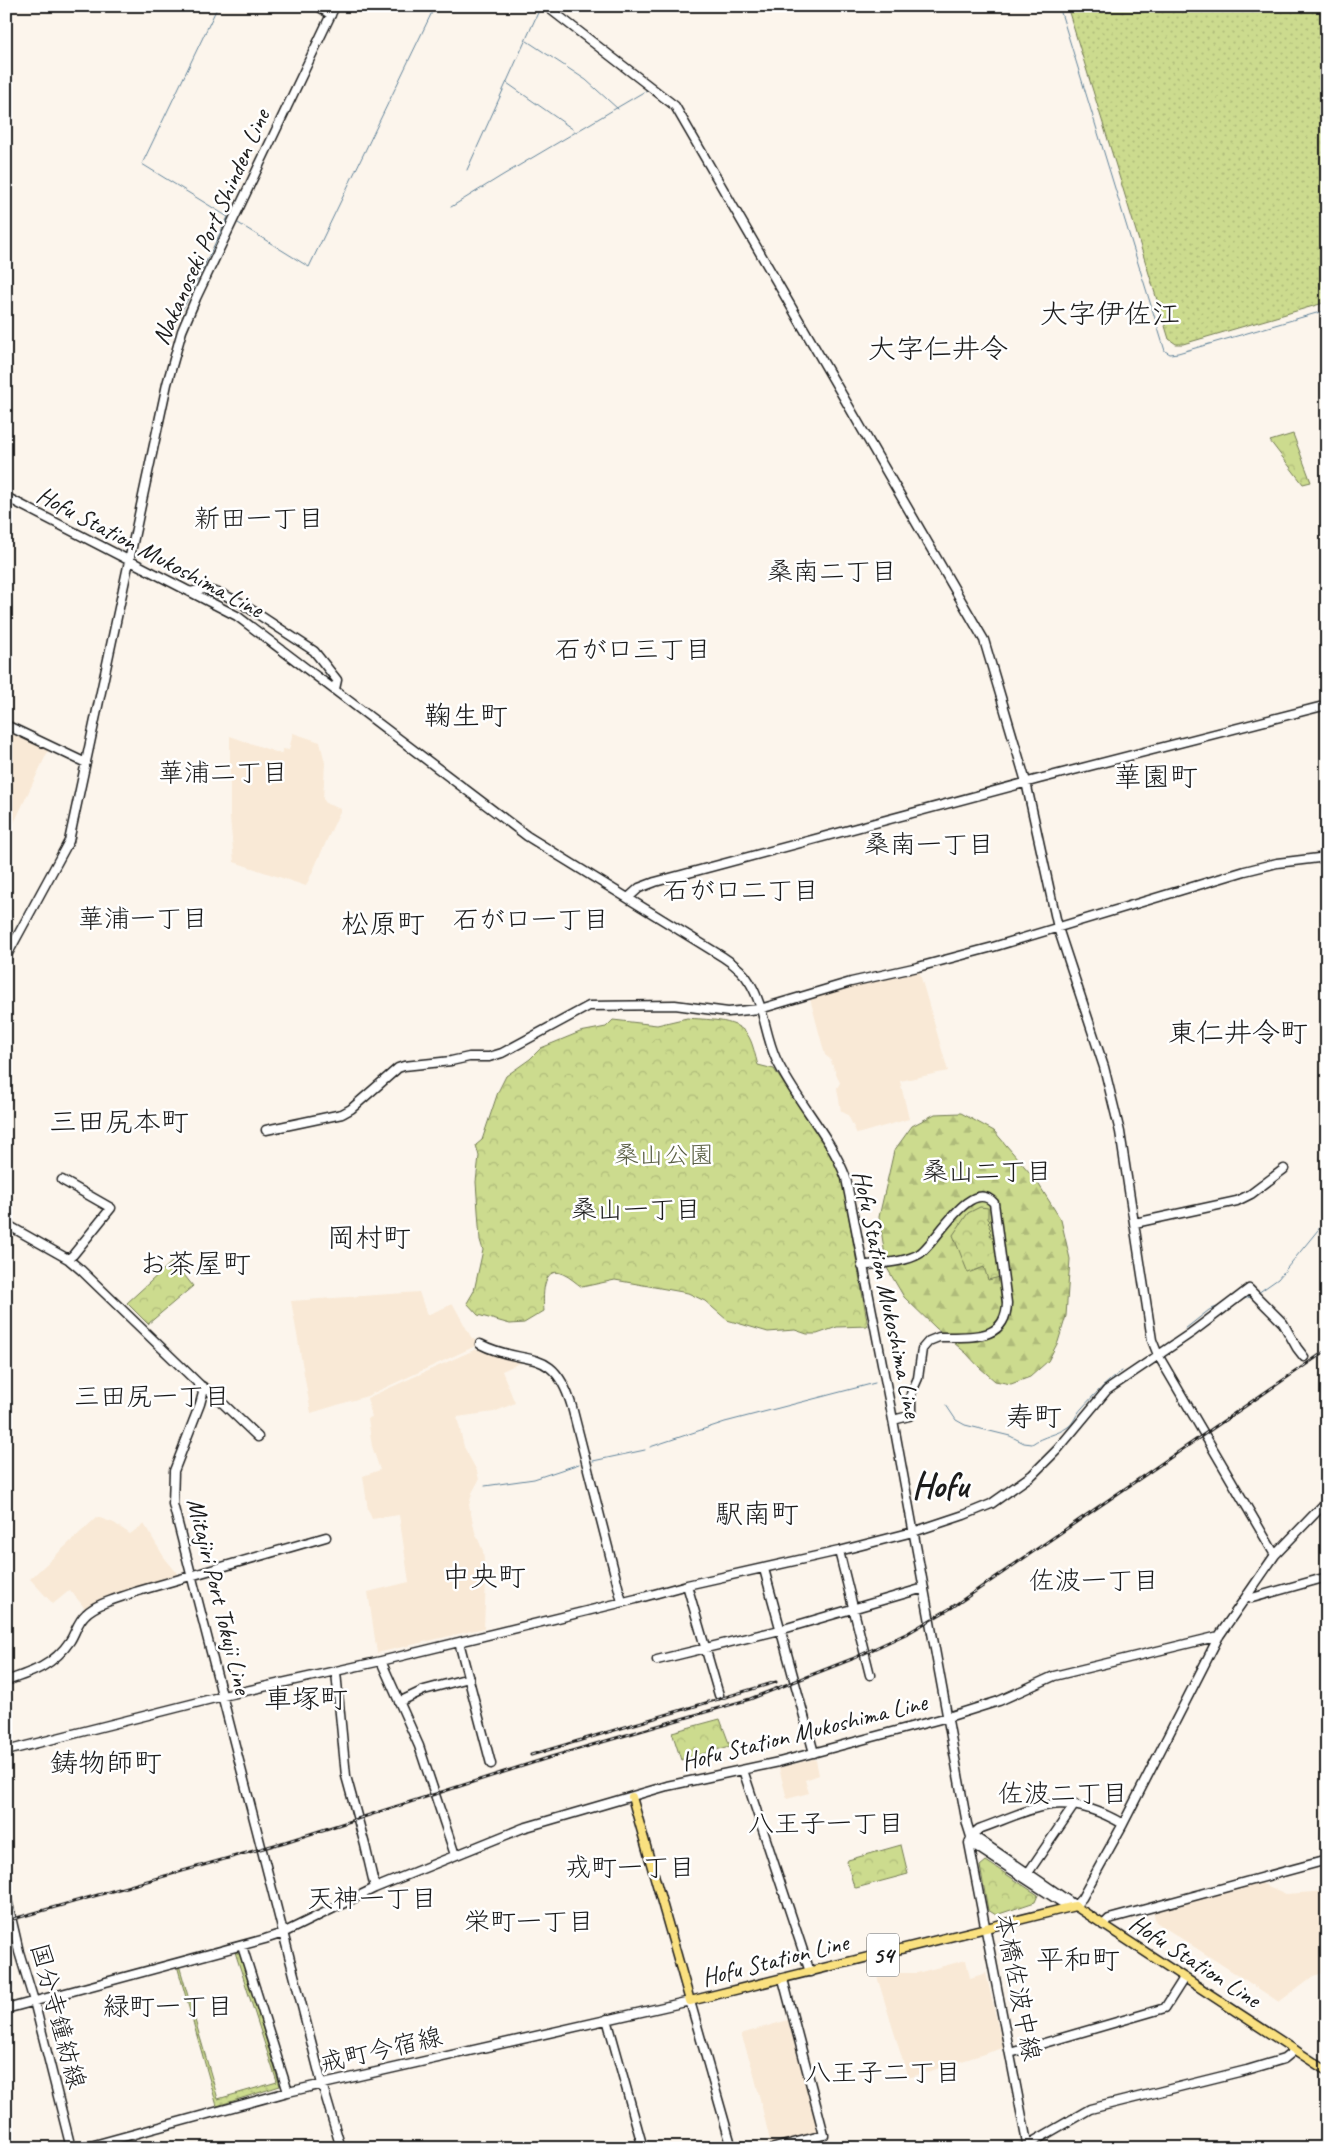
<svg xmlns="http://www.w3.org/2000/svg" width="1333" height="2154" font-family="Caveat,'Klee One',sans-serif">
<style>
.built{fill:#f9e9d6}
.grass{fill:url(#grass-dots);stroke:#747c55}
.forest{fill:url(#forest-firs);stroke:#747c55}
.park{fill:url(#park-crowns);stroke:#747c55}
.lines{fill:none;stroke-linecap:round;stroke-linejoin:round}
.stream{stroke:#62849b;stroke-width:1}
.secondary-casing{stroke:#1c1c1c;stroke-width:11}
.primary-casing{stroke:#1c1c1c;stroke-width:11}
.secondary{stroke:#fff;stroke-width:8}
.primary{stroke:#fae180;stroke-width:8}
.rail-casing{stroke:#1c1c1c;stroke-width:3}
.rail{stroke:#fff;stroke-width:1;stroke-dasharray:4;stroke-linecap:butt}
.labels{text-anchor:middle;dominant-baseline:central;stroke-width:5;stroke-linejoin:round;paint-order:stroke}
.shield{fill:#fff;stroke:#606060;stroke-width:1}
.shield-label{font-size:24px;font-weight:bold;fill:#1c1c1c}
.street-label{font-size:25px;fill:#1c1c1c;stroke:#fff}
.park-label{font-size:25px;fill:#5a5f44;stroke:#fff}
.neighbourhood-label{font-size:26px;fill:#1c1c1c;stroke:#fff}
.quarter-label{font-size:28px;fill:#1c1c1c;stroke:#fff}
.town-label{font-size:35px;font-weight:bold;fill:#1c1c1c;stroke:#fff}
</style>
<defs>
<pattern id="grass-dots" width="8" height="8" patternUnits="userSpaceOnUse" patternTransform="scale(1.25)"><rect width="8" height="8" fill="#ccdb8e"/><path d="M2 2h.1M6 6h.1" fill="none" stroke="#afbb7a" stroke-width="1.8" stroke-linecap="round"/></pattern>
<pattern id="forest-firs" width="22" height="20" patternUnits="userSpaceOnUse" patternTransform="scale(1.25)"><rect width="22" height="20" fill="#ccdb8e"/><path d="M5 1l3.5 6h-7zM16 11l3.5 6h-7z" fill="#afbb7a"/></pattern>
<pattern id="park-crowns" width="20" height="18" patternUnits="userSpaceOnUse" patternTransform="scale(1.25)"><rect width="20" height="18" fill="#ccdb8e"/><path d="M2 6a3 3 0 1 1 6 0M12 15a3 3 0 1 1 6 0" fill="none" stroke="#afbb7a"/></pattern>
</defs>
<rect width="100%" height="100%" fill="#fcf5ec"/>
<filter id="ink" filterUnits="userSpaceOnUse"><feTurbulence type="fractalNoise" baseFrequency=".02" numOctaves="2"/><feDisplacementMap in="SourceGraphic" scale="10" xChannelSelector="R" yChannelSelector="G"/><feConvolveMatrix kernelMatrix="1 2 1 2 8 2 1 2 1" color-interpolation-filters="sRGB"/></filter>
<g filter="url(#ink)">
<path class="built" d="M6,729l42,20v2l-42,89z
M293,733l27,9 5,21 -2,36 4,5 14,5 -35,77 -72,-24 -4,-45v-81l51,18 2,-5 6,1z
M918,967l30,104 -48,10 9,38 -52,15 -9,-19 -7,-4 -4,-23 3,-5 -10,-24 -5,-4 -16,-60z
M419,1292l8,23 26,-11 18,33 9,7 -113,52 -56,17 -20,-112z
M483,1349l12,6 27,7 -20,9 13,32 -21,9 -37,5 7,30 13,24 2,9 -7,13 -3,12 6,27 8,19 3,28 -2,49 -107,25 -9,-61 41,-10 -10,-67 -27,4 -4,-9 -5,-34 17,-6 -8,-24 -4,-28 4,-1 -5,-19 107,-48z
M97,1517l17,6 16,11 14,-10 20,33 17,21 -93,34 -18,-22 -17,14 -23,-25z
M813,1759l3,1 3,15 -14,5 4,13 -22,6 -8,-31z
M1259,1882l27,12 41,-3v81l-14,4 -34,26 -123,-80 -3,-11z
M966,1960l4,18 16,-5 17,75 -95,30 -32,-105h41z
M788,2020l31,112 -48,13 -18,-75 -12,-36z"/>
<path class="grass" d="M1067,6h260v296l-144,42h-7l-7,-5z
M235,1952l6,3 39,131 -63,20 -39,-137 1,-4 39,134 59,-17z"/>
<path class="forest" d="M961,1113l33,18 42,49 25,40 9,39 -4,57 -8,26 -10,19 -18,16 -19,7 -16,-3 -16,-14 -13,-14 -30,-25 -32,-31 -17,-29 -8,-51 15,-66 18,-25 23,-12z"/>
<path class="park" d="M1293,434l18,48 -8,2 -33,-43z
M687,1018c18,2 48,0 60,16 6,8 8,22 11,31l16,4 61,93 7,16 26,148 -31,1 -20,7h-10l-12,-4 -27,2 -41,-12 -22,-19 -17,-8 -73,-13 -33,7c-6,-4 -12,-10 -19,-13 -22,-10 -20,26 -19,37l-20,12 -14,1 -32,-9 -11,-12 7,-12 9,-41 -3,-10 -4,-58 3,-26 -3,-11 6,-5 16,-48 8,-16 24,-17 11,-11 39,-16 26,-5 7,-7 44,5z
M980,1207l8,1v11l2,2 -2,2 2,2 -1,2 2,2 -2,2 2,2 -1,2 7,8 3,34 -12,3 -4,-13 -16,6 -15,-38 15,-22z
M173,1261l20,25 -45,38 -21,-21z
M720,1719l10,27 -49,14 -9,-28z
M901,1845l7,29 -52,14 -2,-1 -7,-25 1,-2z
M986,1861l52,34 -3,7 -39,13 -8,-5 -8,-44z"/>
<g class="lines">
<path class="stream" d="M1059,6l106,345 5,3 8,-1 149,-43
M527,41l59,39 32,29
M507,83l67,47
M467,170l74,-164
M451,207l52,-32 144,-85
M238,223l71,44 126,-261
M167,341l61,-124 -86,-53 76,-158
M1258,1293l20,-14 49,-60
M1239,1301l13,-5
M1185,1329l24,-19 8,-3
M946,1405l10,15 9,5 45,11 14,7 8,1c11,-8 25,-9 36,-17 6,-4 8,-13 14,-19 12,-13 24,-26 40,-37
M650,1447l75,-25 150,-39
M593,1461l52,-11
M485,1486l49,-7 45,-15"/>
<defs>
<path id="secondary" d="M318,6l13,9
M546,6l129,100 309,534 42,142 32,146 46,139 16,65 32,208 6,15 117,200
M6,497l231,119 290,220 196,121c11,7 21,15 27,26 14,23 15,52 26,76 20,42 54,76 70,119l47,242 74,404 6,19 4,4 84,55 14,4
M190,592l14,-3 18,5 19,9 73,48 23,29 -2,9
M6,725l80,38
M628,898l11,-10 16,-6 384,-103 288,-74
M6,957l63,-116 98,-457 15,-53 14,-33 139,-292
M266,1130l76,-16 9,-5 47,-41 6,-2 47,-5 18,-4h20l13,-4 87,-47 86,-1 53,7 32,-3 91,-27 67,-15 75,-20 252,-76 32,-8 50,-6
M62,1180l49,28 -38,47 -5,4
M1135,1223l102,-22 14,-7 33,-25
M6,1224l62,35 13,11 119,115 3,8 -3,11 -26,67 -1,33 149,580 19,64
M862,1266c18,-3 41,-3 57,-12 17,-10 51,-78 75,-51l13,100c-1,40 -39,33 -68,34l-10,4 -7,8 -4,29 -7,16v20l-2,2 -16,4
M480,1344c46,24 73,-1 92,63l50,195
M200,1385l11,7 47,45
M839,1551l31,124
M764,1569l50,184
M687,1585l32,110
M1247,1595l5,3 75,-21
M459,1642l32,122
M657,1660l123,-30 144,-42
M381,1661l38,85 36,109
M336,1672l10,104 19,69 10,43
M6,1681c27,-9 48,-16 64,-40 6,-9 7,-19 16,-27 11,-11 34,-16 49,-22l191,-55
M399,1702l25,-12 45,-12
M6,1751l217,-55 158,-35 255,-62 51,-14 152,-34 74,-19 51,-17 27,-11 41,-29 25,-25 50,-60 84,-57 58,-44 34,34 14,25 7,9
M743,1770l67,202
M972,1835l7,-6c60,-22 83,-40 144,-5
M972,1835l101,69
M971,1838l-2,5 59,305
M1028,1873l47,-69
M6,1895l13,57 15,49 37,147
M1075,1906l7,-8 41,-74 96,-188 56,-81 52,-54
M1103,1925l6,-6 218,-59
M242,1946l46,146
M6,2009l259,-70 18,-6 92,-45 148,-60 144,-42 112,-24 169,-45 51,-16 55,-25 165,-40
M607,2019l36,129
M1010,2053l155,-45 19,-30
M83,2148l205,-56 402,-91 42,147
M774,2148l50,-13 -41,-156
M1022,2148l68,-39 157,-39 37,-11 11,-9"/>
<path id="primary" d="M632,1797l58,204 385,-95 252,165"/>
</defs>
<use href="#secondary" class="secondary-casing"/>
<use href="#primary" class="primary-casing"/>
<use href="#secondary" class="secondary"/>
<use href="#primary" class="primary"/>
<defs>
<path id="rail" d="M531,1755l245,-73
M6,1921l279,-79 266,-85 199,-58 102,-40 56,-26 43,-25 376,-258"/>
</defs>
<use href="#rail" class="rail-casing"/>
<use href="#rail" class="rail"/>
</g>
</g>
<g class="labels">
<rect class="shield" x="867" y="1933.5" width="32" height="43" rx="4"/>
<g class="shield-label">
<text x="883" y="1955">54</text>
</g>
<g class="street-label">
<text transform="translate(211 227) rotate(-66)">Nakanoseki Port Shinden Line</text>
<text transform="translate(150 552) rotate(28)">Hofu Station Mukoshima Line</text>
<text transform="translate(887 1294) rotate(78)">Hofu Station Mukoshima Line</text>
<text transform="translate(219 1596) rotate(76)">Mitajiri Port Tokuji Line</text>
<text transform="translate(804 1732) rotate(-14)">Hofu Station Mukoshima Line</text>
<text transform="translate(775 1960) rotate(-14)">Hofu Station Line</text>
<text transform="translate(1195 1961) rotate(33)">Hofu Station Line</text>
<text transform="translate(1018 1987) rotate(79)">本橋佐波中線</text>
<text transform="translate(58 2016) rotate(75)">国分寺鐘紡線</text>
<text transform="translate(381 2050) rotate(-13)">戒町今宿線</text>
</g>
<g class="park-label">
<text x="664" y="1155">桑山公園</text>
</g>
<g class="neighbourhood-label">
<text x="259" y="518">新田一丁目</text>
<text x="832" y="571">桑南二丁目</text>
<text x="633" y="649">石が口三丁目</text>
<text x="223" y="772">華浦二丁目</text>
<text x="929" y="844">桑南一丁目</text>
<text x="741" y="890">石が口二丁目</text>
<text x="143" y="918">華浦一丁目</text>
<text x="531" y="919">石が口一丁目</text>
<text x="987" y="1171">桑山二丁目</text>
<text x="636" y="1209">桑山一丁目</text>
<text x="152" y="1396">三田尻一丁目</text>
<text x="1094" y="1580">佐波一丁目</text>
<text x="1063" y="1793">佐波二丁目</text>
<text x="826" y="1823">八王子一丁目</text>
<text x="630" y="1867">戎町一丁目</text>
<text x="372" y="1898">天神一丁目</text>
<text x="529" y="1921">栄町一丁目</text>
<text x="168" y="2006">緑町一丁目</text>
<text x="883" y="2072">八王子二丁目</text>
</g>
<g class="quarter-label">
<text x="1110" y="313">大字伊佐江</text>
<text x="938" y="348">大字仁井令</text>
<text x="466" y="715">鞠生町</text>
<text x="1156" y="776">華園町</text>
<text x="383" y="923">松原町</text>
<text x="1238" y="1032">東仁井令町</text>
<text x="119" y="1121">三田尻本町</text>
<text x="369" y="1237">岡村町</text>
<text x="195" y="1263">お茶屋町</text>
<text x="1034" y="1416">寿町</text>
<text x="757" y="1513">駅南町</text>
<text x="484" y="1576">中央町</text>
<text x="306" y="1698">車塚町</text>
<text x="106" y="1762">鋳物師町</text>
<text x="1078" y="1959">平和町</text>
</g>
<g class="town-label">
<text x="940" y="1485">Hofu</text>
</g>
</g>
<rect width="1333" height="2154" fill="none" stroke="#fff" stroke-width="25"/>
<rect x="12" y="12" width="1308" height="2129" fill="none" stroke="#1c1c1c" stroke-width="2" filter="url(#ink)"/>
</svg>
